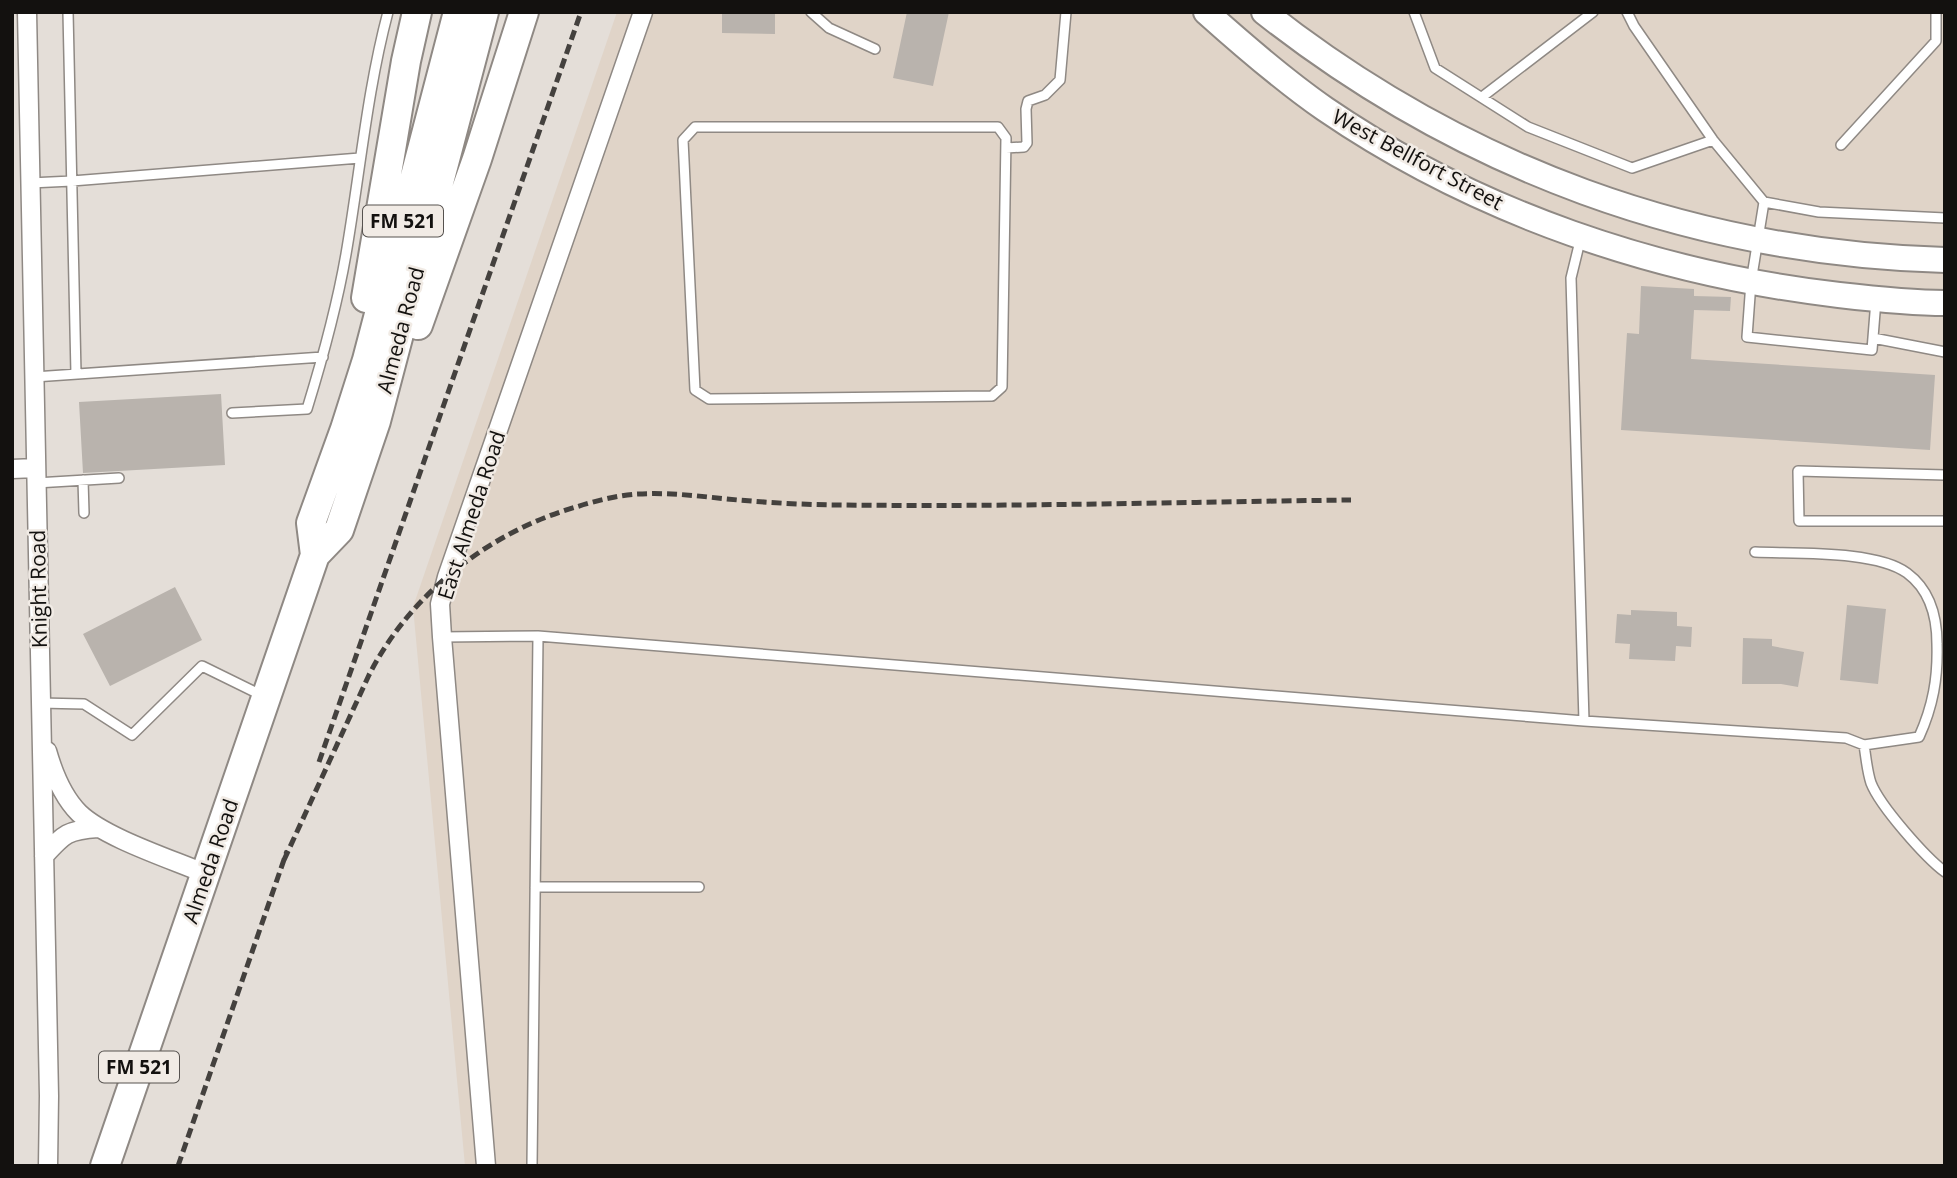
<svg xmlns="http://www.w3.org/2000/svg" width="1957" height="1178" font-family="'Open Sans',sans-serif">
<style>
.built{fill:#e0d4c8}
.building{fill:#b9b3ad}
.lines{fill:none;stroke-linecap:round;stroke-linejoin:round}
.service-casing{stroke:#8f8984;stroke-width:12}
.minor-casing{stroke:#8f8984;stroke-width:21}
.secondary-casing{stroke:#8f8984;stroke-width:28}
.primary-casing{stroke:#8f8984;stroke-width:32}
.service{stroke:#fff;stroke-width:9}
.minor{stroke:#fff;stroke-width:18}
.secondary{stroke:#fff;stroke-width:24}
.primary{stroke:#fff;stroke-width:28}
.rail{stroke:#44413e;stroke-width:5;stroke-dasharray:10 5;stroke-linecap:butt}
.labels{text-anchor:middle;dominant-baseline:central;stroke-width:5;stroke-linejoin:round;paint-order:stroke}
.shield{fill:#f1ebe5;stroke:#56524f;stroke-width:2}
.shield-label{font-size:19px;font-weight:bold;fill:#13110f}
.street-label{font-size:21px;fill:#13110f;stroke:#f1ebe5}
</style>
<rect width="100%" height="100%" fill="#e4ded8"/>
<path class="built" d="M617,12h1328v1154h-1480l-52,-559z"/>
<path class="building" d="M722,12h53v22l-53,-1z
M907,12h42l-16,74 -40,-8z
M1641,286l53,3v7l37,1 -1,14 -36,-1 -3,49 244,16 -5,75 -309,-20 6,-97 12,1z
M221,394l4,71 -142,8 -4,-71z
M175,587l27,53 -92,46 -27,-52z
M1847,605l39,4 -8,75 -38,-4z
M1631,610l46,2v14l15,1 -1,20 -15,-1 -1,15 -46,-2 1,-15 -15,-1 2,-29 14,1z
M1743,638l29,1v7l32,6 -6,35 -17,-3h-39z"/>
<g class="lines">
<defs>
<path id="service" d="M68,12l8,362
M811,12l18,16 46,21
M1414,12l21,56 93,59 104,41 81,-28
M1627,12l7,14 79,114 51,62 -13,80 -4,55 125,13 4,-50
M1482,97l111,-85
M695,127h303l8,11 -4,249 -10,9 -283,3 -14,-9 -12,-250z
M1841,145l95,-104v-29
M1006,148l18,-1 3,-4 -1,-34 2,-8 17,-6 15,-15 6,-68
M30,183l42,-2 288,-23
M1764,202l55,10 126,6
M1581,237l-10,41 13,443
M1873,338l72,14
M34,377l289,-20
M232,413l75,-4c16,-52 30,-103 39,-155 14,-81 21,-163 42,-242
M1945,475l-147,-4 1,50h146
M83,480l1,33
M36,483l83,-5
M442,637l96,-1 1046,85 262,17 18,7 55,-8c14,-31 19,-59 18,-93 0,-26 -7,-54 -30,-71 -31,-23 -112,-19 -152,-21
M40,703l44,1 48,31 70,-69 61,30
M1864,745c2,12 3,26 7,38 9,23 54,74 74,89
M535,887h164
M532,1166l6,-530"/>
<path id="minor" d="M27,12l22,1084 -1,70
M12,469l24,-1
M47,751c6,21 16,46 32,62 26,25 92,46 127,61
M44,856c20,-22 23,-26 54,-28
M486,1166l-44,-529 -2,-33 7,-27 196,-565"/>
<path id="secondary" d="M1206,12c38,34 77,68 119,97 152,104 333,165 514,186 35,4 71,8 106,8
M1264,12c198,156 429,241 681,248"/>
<path id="primary" d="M366,298l40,-237 11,-49
M418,325l59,-166 47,-147
M315,555l-4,-32 34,-94 22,-69 91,-348
M105,1166l210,-611 24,-25 37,-109 108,-409"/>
</defs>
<use href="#service" class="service-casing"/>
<use href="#minor" class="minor-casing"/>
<use href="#secondary" class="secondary-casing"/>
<use href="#primary" class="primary-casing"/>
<use href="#service" class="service"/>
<use href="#minor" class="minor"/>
<use href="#secondary" class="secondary"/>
<use href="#primary" class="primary"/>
<path class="rail" d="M319,762l262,-750
M284,860l85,-185c41,-81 120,-143 207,-168 19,-6 43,-12 62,-13 34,-2 67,3 100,6 35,3 71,5 106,5 169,2 338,-3 507,-5
M178,1166l109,-315"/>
</g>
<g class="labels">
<g class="shield">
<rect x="363" y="205.5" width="80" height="31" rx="5"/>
<rect x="99" y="1051.5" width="80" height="31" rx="5"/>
</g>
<g class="shield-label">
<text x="403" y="221">FM 521</text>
<text x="139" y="1067">FM 521</text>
</g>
<g class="street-label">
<text transform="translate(1418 159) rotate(28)">West Bellfort Street</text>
<text transform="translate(400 330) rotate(-75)">Almeda Road</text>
<text transform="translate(471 515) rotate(-72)">East Almeda Road</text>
<text transform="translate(38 589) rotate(-91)">Knight Road</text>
<text transform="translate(210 861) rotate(-71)">Almeda Road</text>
</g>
</g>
<rect width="1957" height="1178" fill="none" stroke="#13110f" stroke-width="28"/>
</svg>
